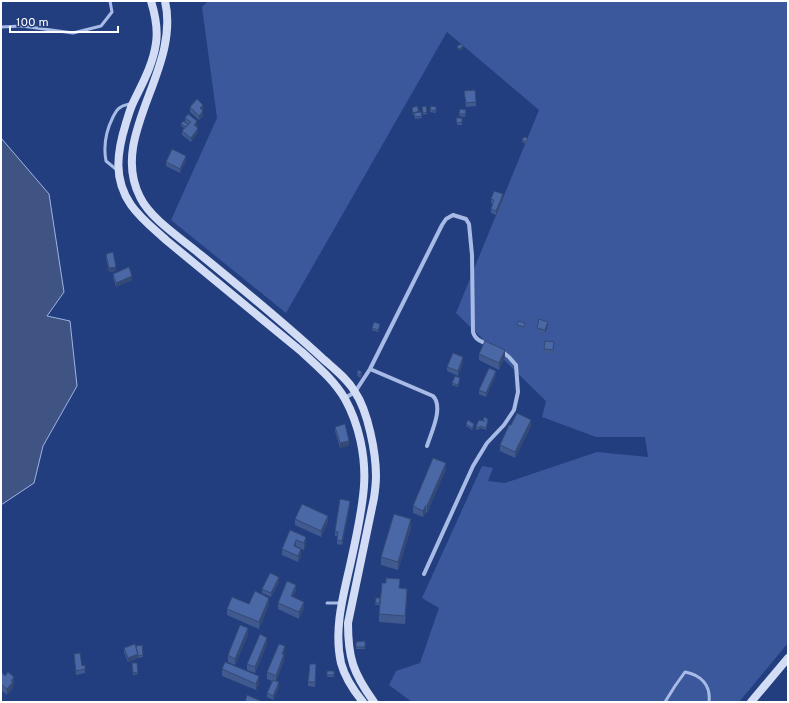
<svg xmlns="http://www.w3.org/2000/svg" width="789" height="703" font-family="Overpass,sans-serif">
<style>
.green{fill:#3b589d}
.water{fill:#405483;stroke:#9cb4e7}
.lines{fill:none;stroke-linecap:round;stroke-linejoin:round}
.lane{stroke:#a8bbe6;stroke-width:3}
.street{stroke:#a8bbe6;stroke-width:4}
.secondary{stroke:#d2dcf5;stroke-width:8}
.wall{fill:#40598f}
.shaded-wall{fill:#344974}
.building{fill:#4b68a6;stroke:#344974}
</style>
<rect width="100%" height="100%" fill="#233e7e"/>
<path class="green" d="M208,1h580v642l-49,59h-327l-23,-17 7,-14 24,-8 19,-55 -17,-10 60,-132 11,2 -5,13 17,2 92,-31 51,5 -3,-20h-49l-54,-20 4,-16 -90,-88 83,-203 -92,-78 -161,281 -115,-93 46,-102 -15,-111z"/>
<path class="water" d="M1,138l48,56 15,98 -17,24 23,5 7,65 -34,60 -9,37 -33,22z"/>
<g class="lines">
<path class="lane" d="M1,27l21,-1 51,7 28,-7 11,-14 -2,-11
M117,170l-11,-9c-3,-16 0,-30 7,-44 2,-4 5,-9 8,-10 2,-2 6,-2 9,-3
M327,603h14
M665,702l10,-16 10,-14c16,3 26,13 24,30"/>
<path class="street" d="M370,369l63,27c11,11 -2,37 -6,50
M345,398l10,-6 15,-23 72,-144 4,-6 7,-4 13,4 3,5 3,31 1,77c2,8 9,10 16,13
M424,574l49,-108 14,-23 17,-18 10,-15 4,-18 -2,-27 -7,-8 -9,-7"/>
<path class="secondary" d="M151,1c4,13 7,29 5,42 -3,22 -14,41 -23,60 -3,6 -5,14 -7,20 -9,29 -13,56 5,82 10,14 23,24 35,35l136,112c15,14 32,28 43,47 14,25 21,58 19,87 -2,28 -9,57 -15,84 -7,30 -15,62 -8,93 4,15 13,28 22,39
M165,1c16,69 -57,134 -25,196 10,21 39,40 56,54 43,35 85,69 125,106 12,11 26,21 34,35 13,19 21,61 21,84 0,7 -1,15 -2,22l-26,125c0,35 5,50 26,79
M751,702l37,-44"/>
</g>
<path class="wall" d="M464,91l12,11v4l-10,1z
M190,107l13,2 -1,1 1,6 -4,4 -9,-8z
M422,107l5,5v2l-4,1z
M412,108l7,4h2l1,6 -7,1 -1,-4h-1z
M436,109v4l-6,-1v-2z
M460,109l6,1 -1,7 -6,-1z
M185,118l12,7 -1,2 2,5 -7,10 -9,-7v-4l2,-3 -3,-2v-2l4,-2z
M456,118h6v7h-5z
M522,140h6l-2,4 -4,-2z
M186,160l-6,13 -14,-7v-4z
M491,199h12l-7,16 -5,-2v-4l2,-5 -2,-1z
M106,254l10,17 -7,1 -3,-14z
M113,274l19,6 -16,7 -3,-9z
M517,325l8,1 -1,3 -7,-2z
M380,326l-2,6 -6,-2v-2z
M548,326l-3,8 -8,-2v-4z
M554,347l-1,7 -9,-1v-4z
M479,354l26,3 -6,13 -20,-10z
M463,362l-5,14 -11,-5v-4z
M357,373l5,1 -2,4 -3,-3z
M496,375l-10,22 -7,-3v-4z
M460,380l-2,7 -6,-2v-2z
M483,421h5l-2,9 -6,-2 -2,2 -2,-1v-3z
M466,424l8,2 -2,4 -6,-4z
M531,426l-16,32 -15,-7v-6z
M335,427l14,18 -9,3 -5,-17z
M446,469l-19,44 -1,-1 -3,5 -10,-4v-7z
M350,505l-8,40 -5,-1v-8h-2v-5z
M295,519l33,3 -7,15 -26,-12z
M411,528l-13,42 -17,-5v-8z
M290,530l16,14 -2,6 -8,-4v1l5,9 -3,6 -16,-7v-6z
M279,582l-8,15 -9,-4v-4z
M400,588l7,9 -2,27 -26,-2v-8z
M296,591l-3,6 11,11 -5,11 -21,-10v-6z
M376,598h4v7h-5z
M249,604h20l-10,25 -32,-14v-6z
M248,635l-13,30 -7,-3v-7z
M365,641v8h-9v-7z
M267,644l-12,29 -8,-3v-6z
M142,645l1,12 -5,1 -10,4 -4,-10v-4l13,2z
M285,653l-1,2v6l-8,20 3,6 -6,13 -6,-3v-4l5,-12 -5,-2v-7z
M74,654l11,15v4l-9,2 -2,-16z
M132,666l6,6v2l-5,1z
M222,669l37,14 -3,7 -34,-14z
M316,669l-1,18 -7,-1v-4z
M327,671h7v6h-7z
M1,672l13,11 -1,2v3l-6,7 -6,-5z"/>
<path class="shaded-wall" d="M463,47v2l-5,2v-2z
M203,105v4l-3,4v-5z
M203,111v5l-4,4v-4z
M197,121v4l-3,5v-5z
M198,128v4l-7,10v-4z
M186,156v4l-6,13v-4z
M503,194v5l-7,16v-4z
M116,267v4l-7,1v-4z
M132,276v4l-16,7v-4z
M548,322v4l-3,8v-4z
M505,350v7l-6,13v-7z
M463,357v5l-5,14v-5z
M496,371v4l-10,22v-4z
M531,420v6l-16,32v-6z
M349,441v4l-9,3v-5z
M446,463v6l-19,44v-7z
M350,501v4l-8,40v-4z
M426,505v7l-3,5v-6z
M328,516v6l-7,15v-6z
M411,519v9l-13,42v-8z
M306,537v7l-2,6v-7z
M296,540v6l-2,6v-6z
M301,549v7l-3,6v-6z
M279,577v5l-8,15v-4z
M296,585v6l-5,11v-6z
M407,589v8l-2,27v-8z
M269,598v6l-10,25v-7z
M304,602v6l-5,11v-7z
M248,628v7l-13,30v-6z
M267,638v6l-12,29v-6z
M285,646l-1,15 -8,21v-6l6,-22z
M138,654v4l-10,4v-4z
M259,676v7l-3,7v-6z
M14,677v6l-1,2v3l-6,7v-6l4,-8z
M279,682v5l-6,13v-4z"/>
<path class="building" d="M462,44l1,3 -5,2 -1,-3z
M475,90l1,12 -10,1 -2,-12z
M197,99l6,6 -3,3 3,3 -4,5 -9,-9z
M417,106l2,5 -6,2 -1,-5z
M426,106l1,6 -4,1 -1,-6z
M431,106l5,1v4l-6,-1z
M460,109l6,1 -1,4h-6z
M421,112l1,4 -7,1 -1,-4z
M188,114l9,7 -3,4 4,3 -7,10 -9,-7 9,-9 -6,-4z
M456,118h6v4l-5,1z
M183,121l5,3 -2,3 -5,-3z
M524,137l4,1 -2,4 -4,-2z
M172,149l14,7 -6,13 -14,-7z
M494,191l9,3 -7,17 -5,-2 3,-9 -3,-1z
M113,252l3,15 -7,1 -3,-14z
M129,267l3,9 -16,7 -3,-9z
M539,319l9,3 -3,8 -8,-2z
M518,321l7,2 -1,4 -7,-2z
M374,322l6,2 -2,6 -6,-2z
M485,341l20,9 -6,13 -20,-9z
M545,341l9,1 -1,8 -9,-1z
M453,353l10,4 -5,14 -11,-4z
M489,368l7,3 -10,22 -7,-3z
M358,370l4,2 -2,3 -3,-2z
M455,376l5,2 -2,7 -6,-2z
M517,413l14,7 -16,32 -15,-7 9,-20h2z
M484,417l4,2 -2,9 -6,-2 -2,2 -2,-2 3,-6 6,1 -2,-1z
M468,420l6,4 -2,4 -6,-4z
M345,424l4,17 -9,2 -5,-16z
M433,458l13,5 -19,43 -1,-1 -3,6 -10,-5z
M340,499l10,2 -8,40 -5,-1 1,-8 -3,-1z
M302,504l26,12 -7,15 -26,-12z
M394,514l17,5 -13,43 -17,-5z
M290,530l16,7 -2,6 -8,-3 -2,6 7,3 -3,7 -16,-7z
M270,573l9,4 -8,16 -9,-4z
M386,578l14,1 -1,9 8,1 -2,27 -26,-2 3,-31h4z
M287,581l9,4 -5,11 13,6 -5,10 -21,-9z
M255,591l14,7 -10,24 -32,-13 5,-12 17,7z
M376,598h4v5h-5z
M240,625l8,3 -13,31 -7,-4z
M260,634l7,4 -12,29 -8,-3z
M365,641v6h-9v-5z
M135,644l3,10 -10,4 -4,-10z
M279,644l6,2 -3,8h2l-8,22 -9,-4z
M142,645l1,10 -5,1 -2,-10z
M80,653l2,13 3,-1v4l-9,2 -2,-17z
M225,662l34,14 -3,8 -34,-15z
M132,663h5l1,9 -5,1z
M310,664h6l-1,18h-7z
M327,671h7v4h-7z
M1,672l4,4 3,-4 6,5 -3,4 2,1 -6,7 -6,-5z
M273,680l6,2 -6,14 -6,-3z
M247,695l16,7h-18z"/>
<rect width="789" height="703" fill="none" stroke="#ffffff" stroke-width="4"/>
<path d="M10 26v6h108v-6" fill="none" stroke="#ffffff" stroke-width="2"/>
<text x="16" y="26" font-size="12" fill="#ffffff" stroke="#233e7e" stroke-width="3" paint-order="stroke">100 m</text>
</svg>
